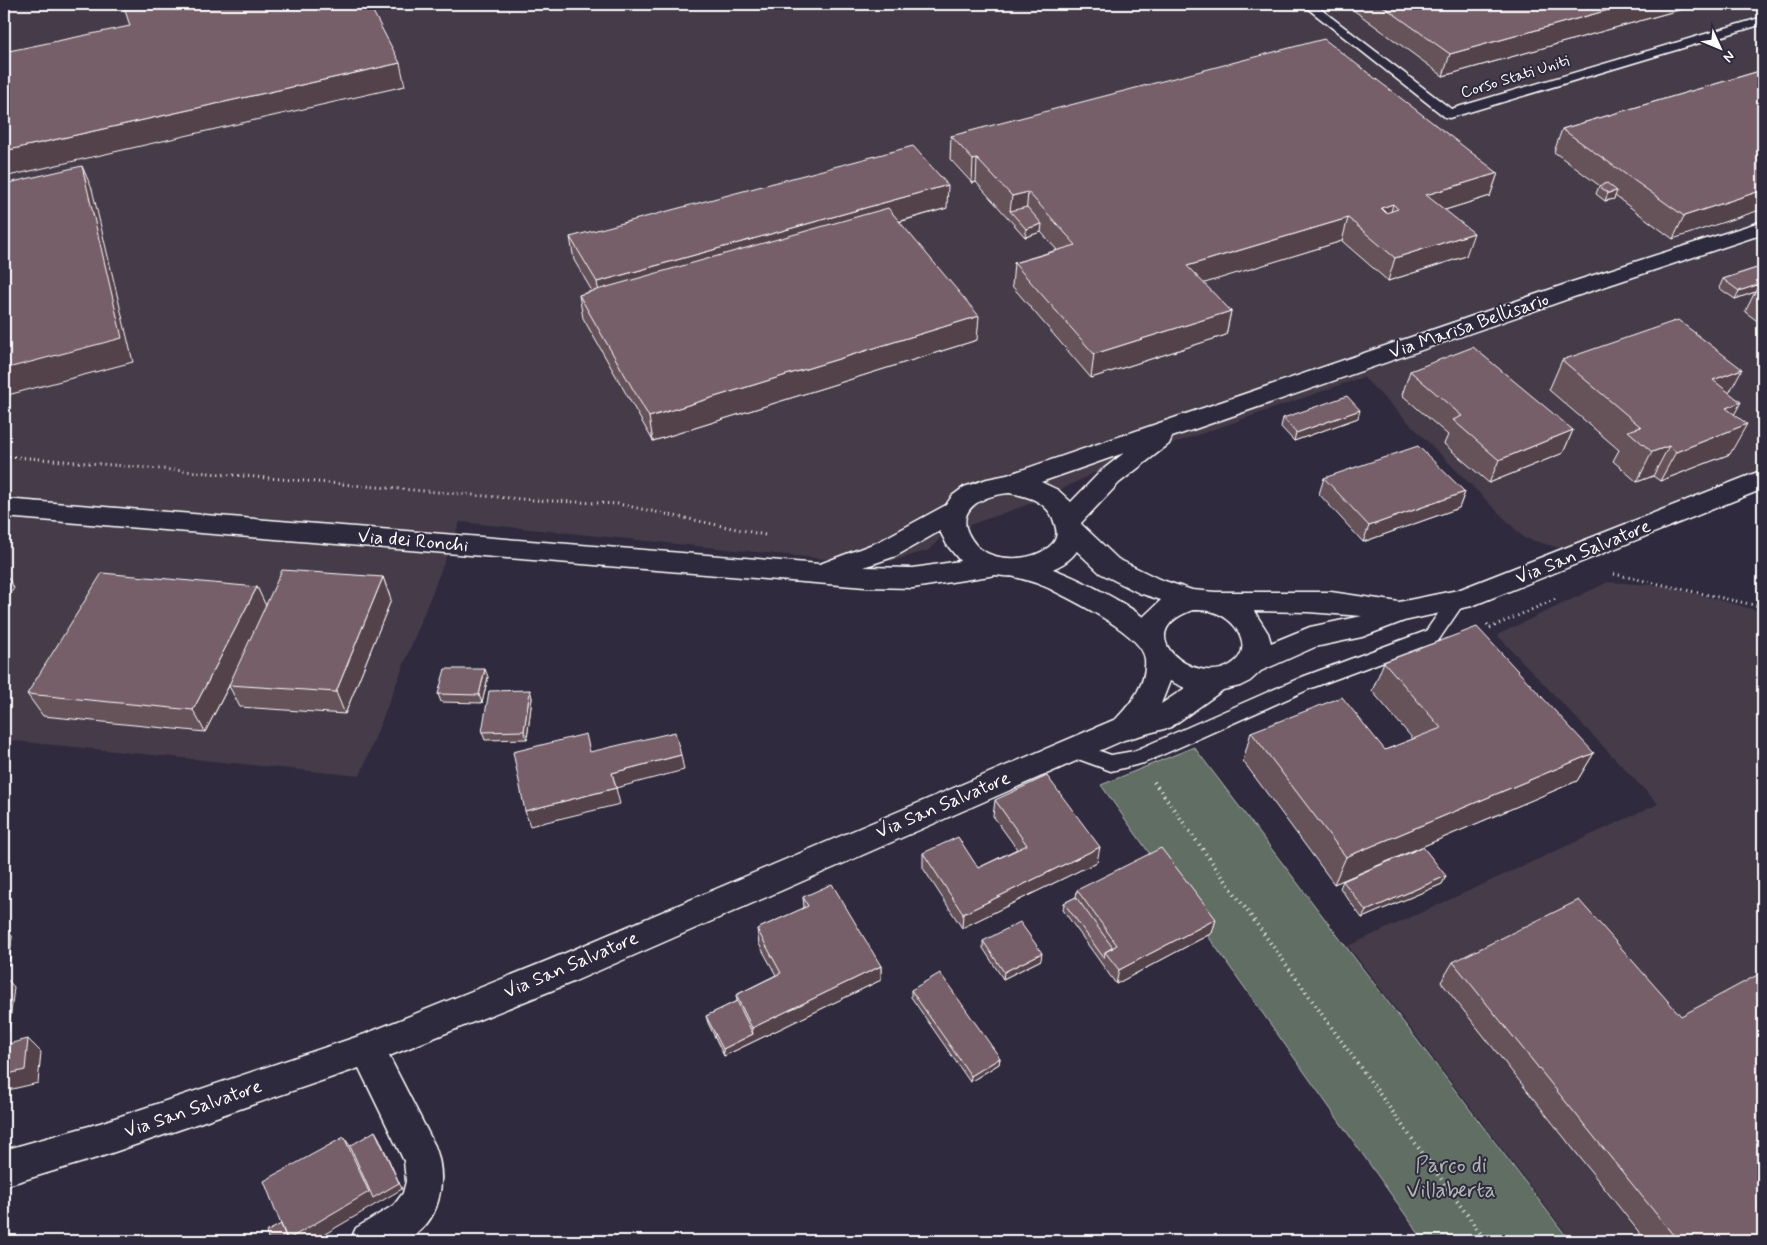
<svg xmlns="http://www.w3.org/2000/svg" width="1767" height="1245" font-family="Mynerve,sans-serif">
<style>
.built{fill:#453a4a}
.green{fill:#616e64;stroke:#b0b6b2}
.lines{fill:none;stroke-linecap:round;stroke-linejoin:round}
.lane-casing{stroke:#fff;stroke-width:3}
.street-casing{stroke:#fff;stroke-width:3}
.secondary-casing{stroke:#fff;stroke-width:3}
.path-far1{stroke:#fff;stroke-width:3;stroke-dasharray:1 4;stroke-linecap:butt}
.path{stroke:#fff;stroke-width:4;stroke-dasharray:1 4.5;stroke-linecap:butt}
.lane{fill:#2f2a3d;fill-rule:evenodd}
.street{fill:#2f2a3d;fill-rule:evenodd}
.secondary{fill:#2f2a3d;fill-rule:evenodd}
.wall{fill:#66525a;stroke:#fff}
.shaded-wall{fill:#53424a;stroke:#fff}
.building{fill:#775f69;stroke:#fff;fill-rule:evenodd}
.labels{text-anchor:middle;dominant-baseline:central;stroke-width:4;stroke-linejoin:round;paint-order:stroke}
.far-street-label{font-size:16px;fill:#fff;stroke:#2f2a3d}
.street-label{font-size:19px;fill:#fff;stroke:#2f2a3d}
.near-park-label{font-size:22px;fill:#b0b6b2;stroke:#2f2a3d}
</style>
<rect width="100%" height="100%" fill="#2f2a3d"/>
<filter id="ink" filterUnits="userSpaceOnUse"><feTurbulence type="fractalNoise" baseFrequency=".02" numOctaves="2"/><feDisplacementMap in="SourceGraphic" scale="10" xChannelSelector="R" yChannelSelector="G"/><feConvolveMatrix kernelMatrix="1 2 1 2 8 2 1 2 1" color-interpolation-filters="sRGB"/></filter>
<g filter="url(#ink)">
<path class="built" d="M4,4h1759v483l-186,66 -53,-15 -161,-161 -259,91 -66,33 -94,33 -15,16 -36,11 -39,1 -394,-40 -100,254 -356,-36z
M1608,582l60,4 95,26v629h-191l-224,-295 310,-142 -161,-169z"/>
<path class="green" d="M1194,747l376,494h-146l-323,-456z"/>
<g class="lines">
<defs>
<path id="lane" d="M1302,4h12l137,105 312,-92v7l-314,94 -4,-1z
M1457,594l6,1 3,5 -28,41 -124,46 -170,76 -33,8 -44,-16 -2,-5 2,-5 7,-3 37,13 23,-4 168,-74 124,-46 25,-36z"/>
<path id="street" d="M1763,470v19l-291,117 -68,15 -42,16 -47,10 -54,24 -11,10 -10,5 -17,4 -52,37 -47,13 -551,242 -184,74 46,90c13,33 6,79 -30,94 -10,5 -43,2 -55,1l6,-13 38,-23 9,-12 3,-12 -2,-20 -45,-93 -259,89 -96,29v-36l96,-27 265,-89 184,-74 567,-241c16,-17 31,-35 29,-60 -2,-25 -75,-60 -97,-71 -12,-6 -27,-9 -40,-13l-4,-7 4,-7c27,-8 111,37 135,56l18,-17 -22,-7 -39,-20 -39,-37 -4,-7 4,-7 9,-2 9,2 39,37 41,20 33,11 23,2h116l68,10 59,-12zM1193,610c7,0 16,0 23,3 22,8 39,37 14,52 -34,22 -104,-32 -37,-55zM1254,611l54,1 54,4 -52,11 -39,16 -3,-10zM1170,681l15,7 -24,16z"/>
<path id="secondary" d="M1763,221v13l-175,58 -416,145 -3,7 -50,39 -38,40c11,45 -53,58 -85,52l-83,13 -48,-1 -861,-70v-18l816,65 58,-22 68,-37 6,-9 12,-9 23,-8 20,-4 565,-193zM1124,453l-23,18 -30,31 -13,-12 -17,-8zM1009,493c21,3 41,10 46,32 2,6 3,12 -2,18 -16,19 -60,21 -77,2 -27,-32 2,-49 33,-52zM940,531l7,14 13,16 -47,7 -49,-1 32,-11z"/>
</defs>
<use href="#lane" class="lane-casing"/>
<use href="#street" class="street-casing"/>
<use href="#secondary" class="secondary-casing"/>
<path class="path-far1" d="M4,456l529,44 85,4 147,31
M1614,574l149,33
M1487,624l3,4 68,-30"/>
<path class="path" d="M1154,782l332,459"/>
<use href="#lane" class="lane"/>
<use href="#street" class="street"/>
<use href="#secondary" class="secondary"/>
</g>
<path class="wall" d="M1345,4h355l-257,72z
M1763,70l-90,169 -58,-43 -1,3 -9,2 -9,-7 3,-8h1l-46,-34 8,-23z
M951,136l547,37 -8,23 -45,14 21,46 -78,25 -46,-40 -139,42 28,28 -5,24 -135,43 -79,-92 2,-23 43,-13 -16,-18 -16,5 -49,-55 -4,1 -22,-24z
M947,208l-48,14 78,118 -324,101 -70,-123 -4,-23 13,-4 -18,-31 -4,-23z
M1763,266v59l-18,-13 10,-20 -20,7 -16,-11 4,-9z
M1562,360l167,33 5,21 -4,40 -70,27 -7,-5 -16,6 -24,-21 6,-11 -70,-60z
M1410,371l163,59 -10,23 -74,30 -45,-39 4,-9 -46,-40z
M1283,418h75l-64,23 -13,-14z
M1324,478l141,14 -6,16 -96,34 -44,-48z
M383,577l8,23 -46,114 -105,-7 -11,-21 -24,46 -162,-16 -16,-22 230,-107 8,18z
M1384,662l210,91 -17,28 -243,103 -91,-123 8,-29 134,18 28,-11 -41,-48z
M488,677l-6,26 -41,-1 -3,-8z
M530,690l2,8 -5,41 -42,1 -3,-8z
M995,800l102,62 -135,66 -39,-60v-15l55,15 39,-19 -24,-33z
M1446,876l-4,8 -80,34 -22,-30 3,-7z
M1077,890l139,29 -4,14 -96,51 -53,-74 1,-7 12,-6z
M803,897l78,69v14l-157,76 -16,-33 -2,-7 31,-15 -1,-6 40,-20 -17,-31 -2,-15 47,-21z
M4,927l8,9 -3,29 -5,1z
M983,941l58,19 -38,19 -20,-31z
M1453,962l228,54 82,225h-117l-205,-259z
M911,990l89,68 -1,6 -29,18 -59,-85z"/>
<path class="shaded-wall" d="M1630,4h70l-257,72 7,-22z
M400,63l5,23 -401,91v-26z
M977,159l-1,23 -4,1 1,-23z
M82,166l10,23 41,173 -129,34v-27z
M1498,173l-8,23 -71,22 7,-23z
M948,185l-1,23 -346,97 -4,-23z
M1763,190v19l-90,30 11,-23z
M1617,191l-3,8 -9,2 3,-8z
M1028,192l-2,23 -16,-4 2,-15z
M1393,204l-6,23 -6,-19z
M1348,218l-6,23 -160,49 5,-24z
M1042,224l-1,8 -16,5 1,-8z
M1474,233l-8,23 -78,25 7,-23z
M1763,283v6l-6,-1 -2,4 -20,7 4,-8z
M1231,311l-5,24 -135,43 3,-24z
M979,316l-2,24 -324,101 -4,-24z
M1742,369l-16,30 -13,-19z
M1741,402l-16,30 1,-24z
M1360,410l-2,8 -64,23 2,-8z
M1747,424l-17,30 -70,27 16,-29z
M1573,430l-10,23 -74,30 10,-23z
M1669,446l-16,30 -16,6 15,-30z
M1465,492l-6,16 -96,34 6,-16z
M4,572l10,16 -10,16z
M383,577l8,23 -46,114 -9,-22z
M257,587l11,23 -63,122 -12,-22z
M485,669l3,8 -6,26 -3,-8z
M530,690l2,8 -5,41 -3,-8z
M1594,753l-17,28 -243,103 12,-27z
M681,755l3,15 -68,18 -4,-15z
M616,788l4,16 -90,22 -5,-15z
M1100,847l-3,15 -135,66 1,-14z
M1446,876l-4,8 -80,34 4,-7z
M1216,919l-4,14 -96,51 3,-14z
M4,927l8,9 -3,29 -5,-6z
M1042,953l-1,7 -38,19 1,-7z
M881,966v14l-157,76 -1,-7 30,-15 -1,-6z
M4,976l10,11 -5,43 -4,31h-1z
M28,1039l13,13 -3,31 -34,8v-16z
M1000,1058l-1,6 -29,18 1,-6z
M375,1131l4,7 23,51 -89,52h-25l-1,-1 57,-103 8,12z"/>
<path class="building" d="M123,4h246l31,59 -396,88v-99l126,-26z
M1380,4h250l-180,50z
M1324,39l174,134 -72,22 48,38 -79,25 -47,-40 -161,48 44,45 -137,43 -80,-91 62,-18 -48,-53 -16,4 -35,-37 -4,1 -22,-24zM1393,204l5,5 -12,4 -5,-5z
M1763,70v120l-79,26 -122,-87z
M913,146l35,39 -351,97 -27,-45z
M82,166l40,172 -118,31v-185z
M1607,183l10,8 -9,2 -9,-7z
M1027,207l15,17 -16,5 -16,-18z
M888,208l91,108 -330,101 -70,-122z
M1763,266v17l-24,8 -16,-12z
M1763,286v7l-6,-5z
M1678,320l64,49 -29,11 28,22 -15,6 21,16 -71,28 -7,-6 -17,6 -24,-21 13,-4 -79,-67z
M1473,347l100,83 -74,30 -46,-40 9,-4 -52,-45z
M1347,396l13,14 -64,23 -13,-15z
M1418,446l47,46 -96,34 -45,-48z
M282,570l101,7 -47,115 -107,-7z
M102,573l155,14 -64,123 -166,-16z
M1477,627l117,126 -248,104 -95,-125 91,-35 43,53 56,-22 -57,-66z
M445,669h40l-6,26 -41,-1z
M530,690l-6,41 -42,1 7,-41z
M675,732l6,23 -69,18 4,15 -91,23 -12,-59 73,-18 4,18z
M1047,776l53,71 -137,67 -40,-61 35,-16 20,31 49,-23 -32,-45z
M1423,847l23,29 -80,35 -23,-30z
M1161,848l55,71 -97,51 -14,-18 12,-7 -40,-55z
M832,884l49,82 -129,62 -16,-33 45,-22 -24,-44 51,-23 -5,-9z
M1076,897l37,51 -8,4 -1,6 -40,-55z
M1579,900l102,116 82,-44v269h-85l-225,-279z
M1020,922l22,31 -38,19 -21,-31z
M940,973l60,85 -29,18 -60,-86z
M737,1001l16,33 -30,15 -17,-33z
M28,1039l-3,31 -21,5v-30z
M375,1131l24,52 -26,15 -23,-52z
M344,1137l25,55 -82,48 -23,-59z
M281,1224l7,17h-19l-3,-9z"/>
</g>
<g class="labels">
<g class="far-street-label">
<text transform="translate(1515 77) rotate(-17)">Corso Stati Uniti</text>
</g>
<g class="street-label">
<text transform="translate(1469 326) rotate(-19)">Via Marisa Bellisario</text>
<text transform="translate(413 541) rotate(5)">Via dei Ronchi</text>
<text transform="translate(1583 552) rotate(-22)">Via San Salvatore</text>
<text transform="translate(943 805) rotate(-23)">Via San Salvatore</text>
<text transform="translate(571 965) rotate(-23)">Via San Salvatore</text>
<text transform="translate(193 1109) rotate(-19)">Via San Salvatore</text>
</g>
<g class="near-park-label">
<text x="1451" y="1166">Parco di<tspan x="1451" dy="25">Villaberta</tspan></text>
</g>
</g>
<rect width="1767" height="1245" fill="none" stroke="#2f2a3d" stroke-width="20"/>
<rect x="10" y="10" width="1747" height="1225" fill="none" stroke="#fff" stroke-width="2" filter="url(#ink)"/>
<g transform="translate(1720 48) rotate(134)" stroke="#2f2a3d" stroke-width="4" paint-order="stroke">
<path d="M0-4L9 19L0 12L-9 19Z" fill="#ffffff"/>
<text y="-8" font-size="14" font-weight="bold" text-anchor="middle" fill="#ffffff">N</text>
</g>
</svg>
